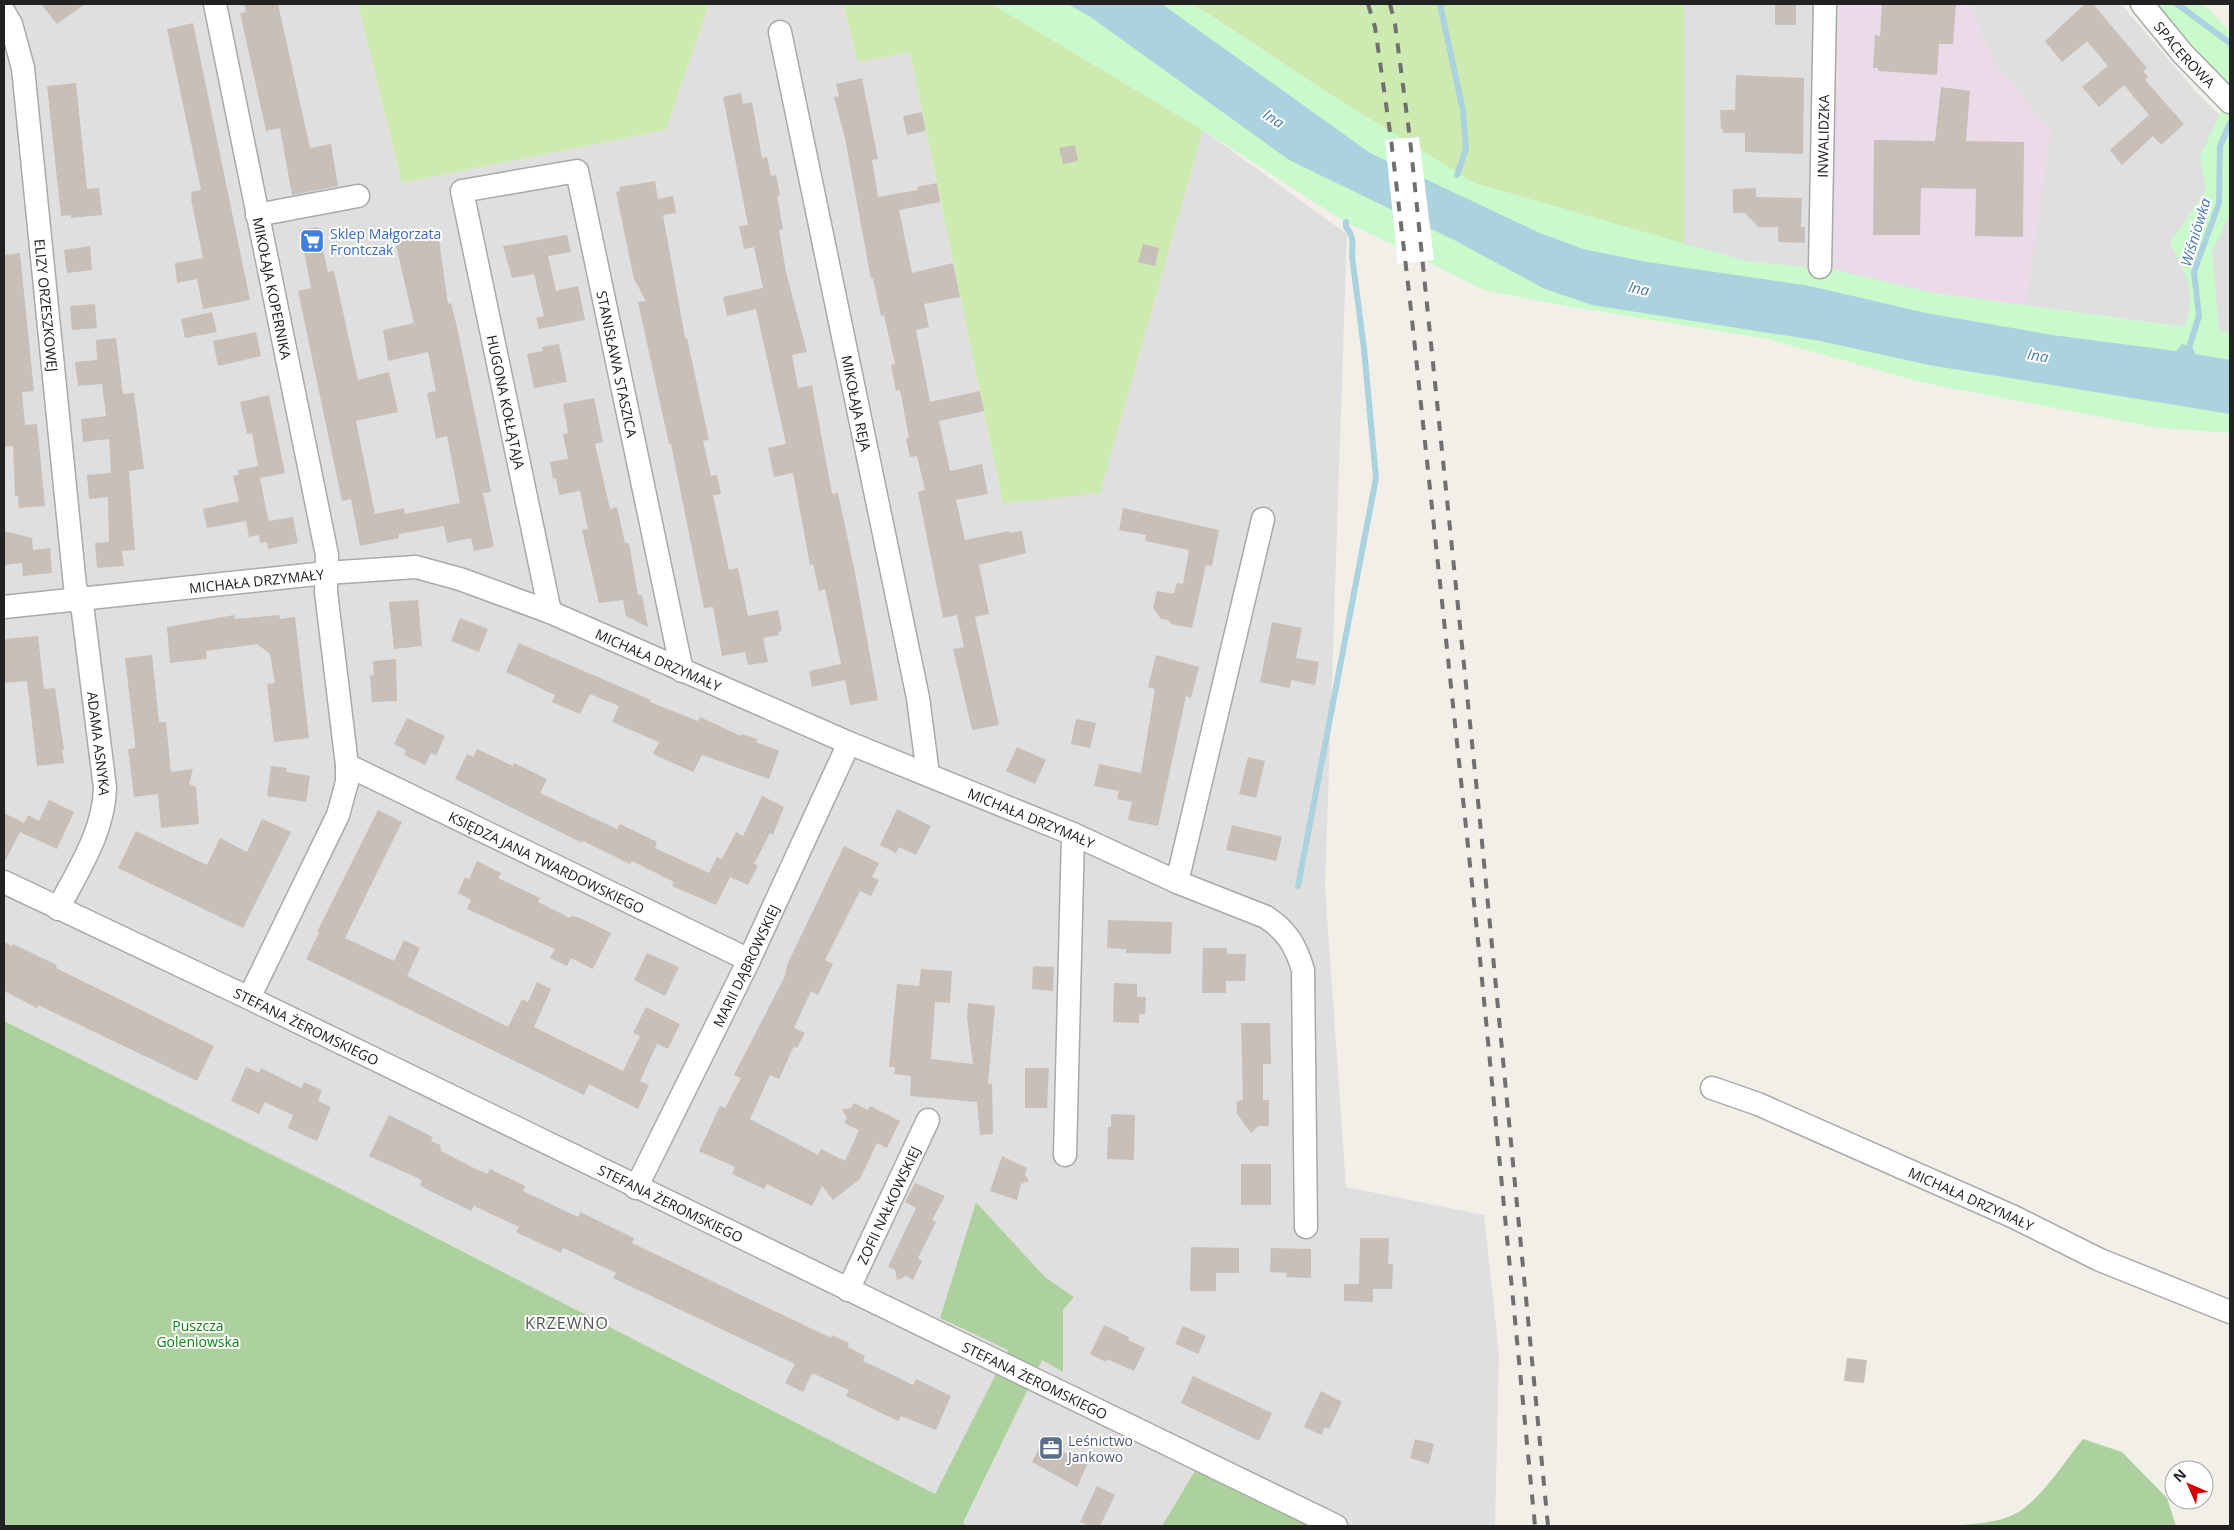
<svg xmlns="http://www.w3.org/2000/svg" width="2234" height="1530" font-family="'Open Sans',sans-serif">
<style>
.residential{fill:#e0dfdf}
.industrial{fill:#ebdbe8}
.grass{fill:#cdebb0}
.forest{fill:#add19e}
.park{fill:#c8facc}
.water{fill:#aad3df}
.pier{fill:#fff}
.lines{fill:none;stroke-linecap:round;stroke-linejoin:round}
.stream{stroke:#aad3df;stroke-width:6}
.building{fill:#c7bfb8}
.minor-casing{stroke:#a9a9a9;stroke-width:25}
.minor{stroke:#fff;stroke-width:22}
.rail{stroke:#707070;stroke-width:4;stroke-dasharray:10 10;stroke-linecap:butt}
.labels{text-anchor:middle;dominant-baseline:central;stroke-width:4;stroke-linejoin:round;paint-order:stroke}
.street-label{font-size:14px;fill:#222;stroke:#fff}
.shop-label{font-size:14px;fill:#366cbe;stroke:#fff;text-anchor:start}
.park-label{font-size:14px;fill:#0c8416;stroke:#fff}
.service-label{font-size:14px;fill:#4e5e75;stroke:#fff;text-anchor:start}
.water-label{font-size:15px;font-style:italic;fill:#4a7aab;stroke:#fff}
.quarter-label{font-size:16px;letter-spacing:1px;fill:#555;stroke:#fff}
</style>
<rect width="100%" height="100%" fill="#f2efe9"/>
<path class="residential" d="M4,4h354l44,179 264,-53 43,-126h134l15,58 52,-10 93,452 97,-12 103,-362 144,104 -22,652 21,301 138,28 15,139 -4,172h-142l-148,-70 -43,70h-193l-6,-2 79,-165 21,12v-61l11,-13 -29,-20 -69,-75 -36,116 68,32 -73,144 -594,-305 -337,-168z
M1684,4h155l-2,86 214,40 -59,-71 -22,-55h151l77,90 32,31v208l-296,-40 -124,-25 -65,-7 -61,-17z"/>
<path class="industrial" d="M1839,4h131l22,55 59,71 -25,175 -92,-12 -99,-23z"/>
<path class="grass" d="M358,4h351l-43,126 -264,53z
M843,4h149l211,126 -103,363 -97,11 -93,-452 -52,10z
M1193,4h491v240l-210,-61 -140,-86z"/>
<path class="forest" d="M4,1021l337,168 594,305 73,-144 -68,-32 36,-116 69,75 29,20 -11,13v62l-21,-12 -79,163 6,3h-965z
M2083,1439l39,13 45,46 9,28h-223c19,-2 44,-3 62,-12 25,-13 50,-53 68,-75z
M1204,1456l149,70h-191z"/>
<path class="park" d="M992,4h200l142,93 140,86 271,78 90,9 99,23 250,34c14,-33 2,-54 -14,-84l36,-53 -6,-33 30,-66 -73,-87h47l26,28v181l-18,39 7,80 11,1v100l-71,-5 -239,-46 -152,-43 -202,-33 -82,-16 -140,-69 -141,-91z"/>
<path class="water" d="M1068,4h94l208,149 170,80 43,16 64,13 163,24 116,27 126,22 124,16 6,-7 11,4 2,6 35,6v54l-301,-49 -109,-24 -228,-36 -47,-16 -91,-49 -165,-80 -197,-142z"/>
<path class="pier" d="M1419,137l15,123 -36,4 -13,-124z"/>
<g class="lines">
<path class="stream" d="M1440,4l23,107 3,38 -9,26
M2177,4l53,39
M2187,354l12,-38 -5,-44 25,-69 1,-57 10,-23
M1298,886l78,-408 -12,-129 -12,-93c1,-12 2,-20 -6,-29v-5"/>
</g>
<path class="building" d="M41,4h44l-28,20z
M244,4h34l32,144 21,-4 7,42 -46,9 -12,-67 -14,3 -26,-118 6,-1z
M1775,4h21v21h-21z
M1882,4h74l-3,40h-14l-2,31 -59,-4v-3h-5l2,-33 5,1z
M2085,4h8l54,64 -4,3 5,6 -3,3 39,44 -23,21 -8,-9 -31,29 -12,-15 39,-35 -25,-30 -25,22 -17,-20 26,-21 -21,-25 -25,21 -17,-21z
M193,23l57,277 -47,9 -6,-30 -20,4 -2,-20 28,-5 -12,-59h1l-1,-7 10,-2 -34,-161z
M1736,75l68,3 -1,76 -58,-2v-19h-22v-4h-2l-1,-19h15z
M862,78l16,81 -6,1 6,37 40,-7 -1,-3 20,-4 3,19 -41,8 13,63 41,-10 7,34 -36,7 5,23 -13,3 14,72 50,-11 4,20 -45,10 11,50 32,-7 6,30 -32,6 9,40 44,-9 1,2 12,-2 4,22 -47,12 10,49 -14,3 24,108 -27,5 -19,-81 11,-2 -7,-32 -14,3 -25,-126 7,-2 -8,-34 -7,1 -4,-18 3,-1 -9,-48 -4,1 -5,-26 4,-1 -11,-49 -3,1 -8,-38 -2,1 -26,-141 -11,-41 5,-1 -3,-12z
M76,83l11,106 12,-1 3,27 -31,3v-3l-10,1 -14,-130z
M1941,87l29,4 -4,50 58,1 -1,95 -48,-1 1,-47 -55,-1 -1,47h-47l1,-95 61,1z
M741,93l2,11 9,-2 10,56 5,-1 4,19 5,-1 4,20 -3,1 6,33 -4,1 7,42 21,80 -15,3 6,33 14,-3 20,109 6,-1 17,80 23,127 -28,5 -5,-25 -33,7 -3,-16 32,-7 -16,-75 -6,2 -6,-27 -3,1 -17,-92 -19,4 -6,-29 18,-4 -30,-135 -29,7 -4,-19 40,-9 -9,-41 -10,2 -5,-23 9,-1 -25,-128z
M922,112l4,19 -19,4 -4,-19z
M1075,145l3,16 -15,3 -4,-16z
M655,181l3,18 15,-3 3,17 -13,2 22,123h2l22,102 -6,1 8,35 6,-1 4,19 -8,1 16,75 9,-2 10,48 30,-6 4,21 -4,1 1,3 -16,3 5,24 -20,3 -3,-13 -23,4 -9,-49 -9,1 -33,-164h-2l-31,-142 8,-1 -12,-22 -18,-87 4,-1 -1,-4z
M1756,188v9l46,1 -1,29h4v16l-27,-1v-15h-20l-13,-14h-12v-24z
M318,227l10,45 6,-1 24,109 31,-8 9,40 -42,9 19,93 29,-6 1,6 55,-11 -13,-67 -11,3 -9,-46 9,-2 -8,-39 -40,9 -5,-31 31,-7 -19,-82 43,-8 10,71 3,-1 6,24 34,165 -8,1 11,54 -20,4 -3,-13 -24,5 -3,-17 -45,8v4l-39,8 -9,-47 -9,2 -44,-210 13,-3 -11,-58z
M567,235l4,17 -23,4 8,35 22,-5 7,34 -46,9 -3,-11 8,-2 -10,-42 -22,4 -9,-32z
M1143,244l16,4 -4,18 -17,-4z
M90,246l2,24 -25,3 -3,-23z
M20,253l14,138 -12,1 3,33 12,-1 8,82 -26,2 -1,-12h-3l-2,-50 -9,1v-192z
M95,304l2,24 -25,2 -2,-24z
M212,312l5,20 -32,6 -4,-19z
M256,332l5,24 -43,10 -5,-25z
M116,338l7,56 11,-1 10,76 -15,2 6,79 -13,1 2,15 -27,2 -2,-25 14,-1 -1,-45 -19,2 -2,-24 24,-2 -2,-34 -26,3 -2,-23 25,-3 -4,-32 -24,2 -3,-24 22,-2 -1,-20z
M559,344l8,38 -33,6 -7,-34 16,-3 -1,-4z
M269,395l16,78 -25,5 7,36 2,7 24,-4 5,26 -30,6 -1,-7 -7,1 -1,-8 -10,2 -3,-16 -39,7 -4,-19 36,-8 -6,-25 6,-1 -1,-5 20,-4 -6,-33 -5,1 -7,-32z
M594,398l9,44 -8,2 15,65 7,-2 8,36h4l9,52h4l6,32 -22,-11 -3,-16 -24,3 -17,-73 6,-1 -8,-38 -21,4 -3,-17 -3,1 -3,-17 18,-3 -5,-25 5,-1 -5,-29z
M1123,508l96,22 -7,36 -6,-1 -14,63 -21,-4 -3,-4 -7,-1 -8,-11 4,-17 17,3 3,-11 6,1 6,-34 -44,-9 1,-6 -27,-5z
M4,531l28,7 1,12 17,-2 2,25 -29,3 -1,-13 -18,2z
M418,600l4,46 -28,3 -5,-47z
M234,615l1,4 44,-4 1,4 15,-2 14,121 -35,4 -7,-58 8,-1 -5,-29 -13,-10 -51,7 1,8 -37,4 -3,-36z
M460,618l28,11 -9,23 -28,-11z
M1272,622l30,6 -6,30 23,4 -4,23 -24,-5 -1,8 -30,-6z
M38,636l6,53 11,-1 9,62h-2l2,13 -27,3 -10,-85 -23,2v-44z
M519,643l132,57 -1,2 48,19 2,-4 41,19 1,-2 15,5 -1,3 23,9 -10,28 -67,-24 -9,17 -40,-18 6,-12 -47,-20 7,-16 -29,-12 -10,20 -28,-12 3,-7 -49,-23z
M152,655l7,67h7l5,50 22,-3 -4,15 7,3 3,37 -38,4 -3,-34 -24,3 -6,-48 7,-1v-5l-10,-85z
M1156,655l43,12 -8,31 -5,-2 -28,130 -30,-6 4,-18 -15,-3 2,-8 -25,-5 5,-22 42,9 14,-84 -7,-2z
M396,659l1,42 -25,1 -2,-26 4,-1 -1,-14z
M407,718l38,18 -9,20 -5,-3 -6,12 -21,-10 2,-5 -12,-6z
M1076,719l20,4 -6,25 -19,-4z
M1017,747l29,13 -11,24 -29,-13z
M477,749l36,17 1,-3 33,16 -7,14 77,36 3,-5 37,18 -2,6 54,25 8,-16 5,2 14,-27 7,4 19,-40 22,11 -11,28 -3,-2 -16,31 4,2 -10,19 -18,-8 -14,28 -44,-19 2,-4 -42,-21 -2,3 -47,-23 -1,2 -127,-64 12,-25 6,3z
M1248,757l17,4 -9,37 -17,-4z
M271,766l16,2 -1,4 24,4 -4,26 -39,-6z
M49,800l25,12 -17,37 -37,-17 -16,31v-50l20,10 4,-8 11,6z
M897,809l34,17 -15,29 -17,-8 -3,6 -16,-8z
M378,810l24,12 -57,116 49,23 10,-21 16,8 -13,28 101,51 14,-28 6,3 9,-20 14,7 -17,38 89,44 17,-35 -7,-3 13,-26 34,17 -12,25 -11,-5 -17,37 9,4 -11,24 -49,-25 -5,11 -278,-136 13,-26 -2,-1z
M262,819l29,13 -48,96 -125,-60 18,-37 71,34 13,-27 27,14z
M1232,825l50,12 -6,24 -50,-11z
M844,846l35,17 -7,14 7,3 -8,16 -11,-5 -35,69 8,4 -15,31 -7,-4 -17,37 11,5 -8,15 -3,-2 -15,33 -9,-4 -20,44 68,36 3,-6 24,12 14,-31 -15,-7 3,-5 -5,-9 9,-1 3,-5 14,7 2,-4 30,15 -13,27 -10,-5 -17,36 -27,21 -11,-14 -10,20 -45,-22 -3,5 -32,-15 3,-7 -36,-16 21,-45 5,2 16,-30 -7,-3 50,-97 4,-15z
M477,861l24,12 -3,5 42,20 -2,4 32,16 2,-2 8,2 31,15 -18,36 -22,-11 -4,8 -17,-8 5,-9 -88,-40 4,-9 -13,-7 7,-16 4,2z
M1108,920l64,2 -1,32 -45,-1v-4l-19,-1z
M4,942l8,4 1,-2 27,13 17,8 -1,3 158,78 -17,35 -159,-76 -1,3 -33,-17z
M1203,948h24v6h19l-1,27h-19v12h-24z
M647,953l32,14 -14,29 -31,-16z
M1033,966l21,1 -1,24 -21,-2z
M921,969l31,2 -2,32 -15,-1 -4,57 42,5 -6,-46 1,-15 27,3 -7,78h4l1,50 -13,1 -3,-33 -67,-6 1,-20 -17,-2 1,-7h-6l8,-83 22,2z
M1114,983l23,1v13h9l-1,17h-6v9l-26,-1z
M1241,1023h29l1,41h-8v36h6v26h-11l-7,7 -14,-19v-13l6,-1z
M246,1067l13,6 2,-5 40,20 3,-6 18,8 -4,11 13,6 -14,34 -29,-13 5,-13 -14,-6 -14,-7 -6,12 -28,-13z
M1025,1068h24l-2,40h-22z
M1111,1114l24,1 -1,45 -27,-1 1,-32h3z
M389,1115l44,22 -2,4 9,4 1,6 31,16 15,7 3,-5 35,17 -2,5 40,19 15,7 2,-5 54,26 -2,5 199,95 1,-3 17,8 -1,4 17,9 -2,5 34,16 16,8 3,-6 35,17 -15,34 -35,-14 -3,5 -52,-25 3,-6 -37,-17 -9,19 -18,-9 10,-19 -182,-86 3,-5 -53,-25 -2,5 -45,-21 3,-5 -45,-21 -3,5 -51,-25 2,-6 -53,-24z
M1002,1156l25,12 -2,6 4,7 -8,3 -4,16 -27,-9z
M1241,1164h30v41h-30z
M915,1183l30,13 -13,24 4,2 -18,36 4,3 -9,19 -7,-4 -9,4 -2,-10 -7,-3 28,-59 -11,-6z
M1360,1238h29l-1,26h5l-1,25h-19v13l-29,-1v-17h15z
M1191,1247l48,1v25h-23v18h-26z
M1271,1248l40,1v29l-25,-1 1,-4 -17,-1z
M1104,1325l25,12 -1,3 17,8 -11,23 -27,-12 -1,3 -16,-8z
M1183,1326l23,10 -8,18 -23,-10z
M1847,1358l20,2 -3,23 -20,-2z
M1193,1376l79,37 -13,28 -78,-38z
M1321,1391l21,11 -13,27 -4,-2 -4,8 -17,-8z
M1415,1439l19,5 -5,20 -19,-6z
M1042,1443l46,20 -11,24 -45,-25z
M1097,1486l18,9 -15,31h-10l-10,-4z"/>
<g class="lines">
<defs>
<g id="minor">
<path id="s1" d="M215,4l112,551 -1,37 21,173v17l-9,33 -89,183"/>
<path id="s2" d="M2142,4l41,50 47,48"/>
<path id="s3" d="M4,12l7,12 12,44 52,518 8,26 22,176c-1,44 -27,82 -47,121"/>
<path id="s4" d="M780,32l138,666 10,76"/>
<path d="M257,215l101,-19"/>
<path id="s5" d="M1820,267l5,-263"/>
<path id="s6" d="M4,607l322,-34 90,-6 44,12 90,33 299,131 224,91 104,48 89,35c21,14 30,29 37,53l3,257"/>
<path id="s7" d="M550,612l-88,-421 115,-20 105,500"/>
<path id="s8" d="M347,765l402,195"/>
<path id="s9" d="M4,882l245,116 1087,528"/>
<path d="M1177,882l86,-363"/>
<path id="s10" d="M1712,1088l46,16 256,113 86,43 130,52"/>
<path d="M1065,1155l8,-321"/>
<path id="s11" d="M636,1188l113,-228 100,-217"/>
<path id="s12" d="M848,1290l80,-170"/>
</g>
</defs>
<use href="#minor" class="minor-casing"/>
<use href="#minor" class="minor"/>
<path class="rail" d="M1368,4l7,23 16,112 19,162 70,658 55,567
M1390,4l5,20 15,115 69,672 69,715"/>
</g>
<defs>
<symbol id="supermarket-square" viewBox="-11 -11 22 22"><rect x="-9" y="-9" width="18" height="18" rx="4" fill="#3f7fe0" stroke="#fff"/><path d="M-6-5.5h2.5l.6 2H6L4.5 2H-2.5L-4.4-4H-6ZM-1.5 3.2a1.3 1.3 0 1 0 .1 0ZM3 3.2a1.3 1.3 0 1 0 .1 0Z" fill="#fff"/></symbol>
<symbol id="office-square" viewBox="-11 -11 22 22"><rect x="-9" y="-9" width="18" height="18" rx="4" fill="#5c6f8a" stroke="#fff"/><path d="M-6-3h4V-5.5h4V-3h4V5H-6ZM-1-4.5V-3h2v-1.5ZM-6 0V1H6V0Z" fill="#fff"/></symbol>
</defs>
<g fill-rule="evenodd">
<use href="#supermarket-square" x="298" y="227" width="28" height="28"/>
<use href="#office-square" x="1037" y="1434" width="28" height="28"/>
</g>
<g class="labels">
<g class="street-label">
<text stroke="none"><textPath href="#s2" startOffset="66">SPACEROWA</textPath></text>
<text stroke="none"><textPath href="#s5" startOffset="131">INWALIDZKA</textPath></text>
<text stroke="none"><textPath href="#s1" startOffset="290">MIKOŁAJA KOPERNIKA</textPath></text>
<text stroke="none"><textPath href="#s3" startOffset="298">ELIZY ORZESZKOWEJ</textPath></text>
<text stroke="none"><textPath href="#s7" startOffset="744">STANISŁAWA STASZICA</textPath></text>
<text transform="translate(506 402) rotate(78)">HUGONA KOŁŁĄTAJA</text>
<text stroke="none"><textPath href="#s4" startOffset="379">MIKOŁAJA REJA</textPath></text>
<text stroke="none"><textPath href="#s6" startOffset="254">MICHAŁA DRZYMAŁY</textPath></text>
<text stroke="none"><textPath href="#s6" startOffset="674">MICHAŁA DRZYMAŁY</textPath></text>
<text stroke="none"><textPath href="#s3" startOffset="740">ADAMA ASNYKA</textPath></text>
<text stroke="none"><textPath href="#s6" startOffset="1079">MICHAŁA DRZYMAŁY</textPath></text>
<text stroke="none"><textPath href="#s8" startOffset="222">KSIĘDZA JANA TWARDOWSKIEGO</textPath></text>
<text stroke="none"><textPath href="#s11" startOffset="248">MARII DĄBROWSKIEJ</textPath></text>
<text stroke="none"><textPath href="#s9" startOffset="335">STEFANA ŻEROMSKIEGO</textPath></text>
<text stroke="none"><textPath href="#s10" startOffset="282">MICHAŁA DRZYMAŁY</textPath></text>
<text stroke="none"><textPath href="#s9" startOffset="740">STEFANA ŻEROMSKIEGO</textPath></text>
<text stroke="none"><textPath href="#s12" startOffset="94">ZOFII NAŁKOWSKIEJ</textPath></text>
<text stroke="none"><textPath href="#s9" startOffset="1145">STEFANA ŻEROMSKIEGO</textPath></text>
</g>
<g class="shop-label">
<text x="330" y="233">Sklep Małgorzata<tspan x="330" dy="16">Frontczak</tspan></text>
</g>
<g class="park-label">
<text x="198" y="1325">Puszcza<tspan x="198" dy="16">Goleniowska</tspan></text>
</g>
<g class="service-label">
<text x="1068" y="1440">Leśnictwo<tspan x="1068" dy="16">Jankowo</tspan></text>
</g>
<g class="water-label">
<text transform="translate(1274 118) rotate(33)">Ina</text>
<text transform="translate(2195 232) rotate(-73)">Wiśniówka</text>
<text transform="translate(1639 288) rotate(12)">Ina</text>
<text transform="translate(2038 355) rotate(9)">Ina</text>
</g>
<g class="quarter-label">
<text x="567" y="1323">KRZEWNO</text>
</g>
</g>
<rect width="2234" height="1530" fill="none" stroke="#222222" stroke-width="10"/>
<g transform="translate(2189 1485) rotate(315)"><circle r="24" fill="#ffffff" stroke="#a7a7a7"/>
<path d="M0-4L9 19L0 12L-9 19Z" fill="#d40000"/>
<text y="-8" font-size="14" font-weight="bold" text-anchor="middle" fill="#222222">N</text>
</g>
</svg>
